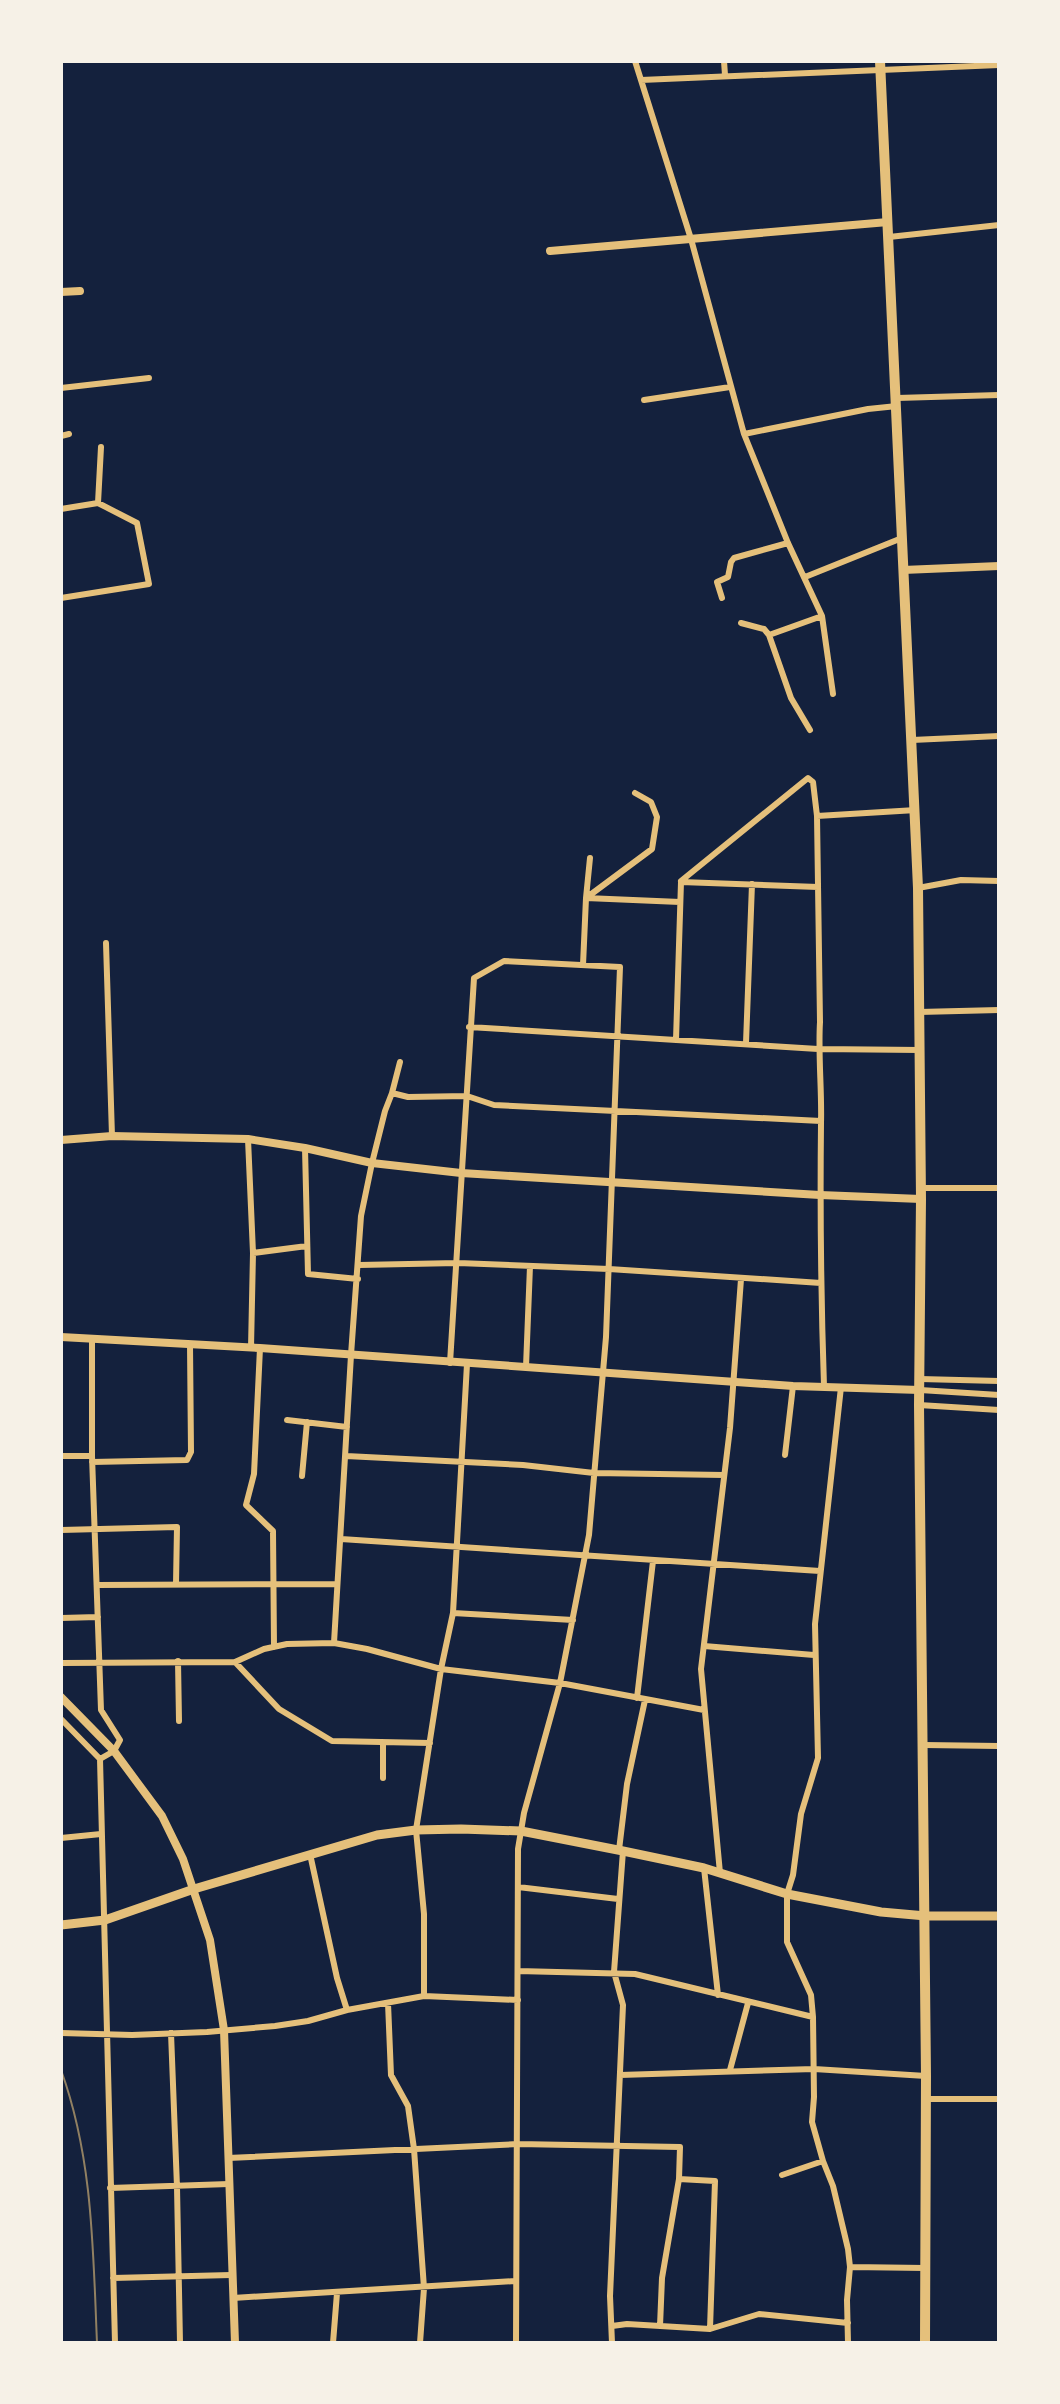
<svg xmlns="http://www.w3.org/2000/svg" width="1060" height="2404" font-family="'PT Serif',serif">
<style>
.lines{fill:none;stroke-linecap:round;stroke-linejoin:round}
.minor{stroke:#e5c07b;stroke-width:6}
.tertiary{stroke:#e5c07b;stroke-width:8}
.secondary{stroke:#e5c07b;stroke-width:9}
.trunk{stroke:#e5c07b;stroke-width:10}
.tram{stroke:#918062;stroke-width:2}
</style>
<rect width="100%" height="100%" fill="#14213d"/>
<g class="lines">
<path class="minor" d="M635,61l56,178 53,195 44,109 34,73 11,78
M724,61l1,14
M641,80l358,-15
M889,237l110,-12
M61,388l88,-10
M897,398l102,-3
M644,400l86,-13
M744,434l124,-25 29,-3
M61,436l8,-2
M61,509l37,-6
M805,577l97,-39
M61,598l88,-14 -12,-61 -39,-20 3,-56
M722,598l-5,-16 11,-5 3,-15 3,-4 54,-15
M741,623l23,6 5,6
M810,730l-19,-32 -22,-63 53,-19
M912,740l87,-4
M590,858l-4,40 66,-49 5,-32 -6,-15 -16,-9
M681,881l127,-103 5,4 4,34
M918,888l43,-8 38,1
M106,943l6,193
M583,965l3,-67 94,4
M919,1012l80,-2
M469,1027l349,22 102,1
M676,1040l5,-158 137,5
M746,1043l6,-159
M392,1093l8,-31
M248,1139l5,114 -2,95
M305,1148l3,126 50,5
M921,1188h78
M253,1253l54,-7
M359,1265l99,-2 151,6 212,14
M92,1339v117l9,254 19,30 -6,11 -14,8
M260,1348l-6,126 -8,31 27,26 1,116
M450,1363l24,-385 30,-17 116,6 -14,370 -17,198 -29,148 -36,130 -6,36 -2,494
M526,1367l4,-101
M920,1379l79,2
M824,1386c-3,-88 -4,-175 -3,-262 1,-34 -3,-68 -1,-102l-3,-206 99,-6
M920,1390l79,5
M919,1405l80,5
M287,1420l60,7
M785,1455l8,-69
M61,1456h31
M346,1456l177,9 71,8 130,2
M92,1462l95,-2 4,-8 -1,-107
M302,1476l5,-54
M61,1530l116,-3 -1,57
M341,1539l479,32
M97,1585l240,-1
M453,1613l120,7
M61,1618l37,-1
M334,1643l17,-288 10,-139 11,-53 13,-52 7,-18 16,4 59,-1 27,9 327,16
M704,1646l110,9
M178,1661l1,60
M235,1662l44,47 53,32 98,2
M61,1663l174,-1 29,-13 23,-5 47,-1 33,6 74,20 119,14 144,27
M637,1698l16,-137
M61,1719l39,40 15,584
M383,1743v35
M924,1745l75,1
M61,1838l40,-4
M619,1850l8,-66 18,-84
M310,1854l27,124 10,32
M704,1868l14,127
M720,1873l-19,-204 29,-241 11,-149
M518,1887l100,12
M518,1971l117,3 178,43 1,80 -2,25 11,39 10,25 15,63 2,18 -3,33 1,43
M424,1996v-82l-8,-84 25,-161 12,-56 14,-249
M388,2003l3,72 17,31 6,43 10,139 -4,55
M813,2017l-2,-22 -24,-53v-48l6,-19 8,-61 17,-56 -3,-134 26,-237
M61,2033l71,2 75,-3 68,-6 33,-5 39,-11 77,-14 94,4
M171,2033l6,154 3,156
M730,2070l18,-67
M620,2075l194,-6 112,7
M926,2099h73
M228,2158l290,-14 162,3 -1,32 -17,99 -2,48
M782,2175l41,-14
M679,2179l36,2 -5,148
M110,2188l119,-4
M850,2267l75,1
M113,2278l118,-3
M233,2298l282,-17
M612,2326l15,-2 83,5 49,-15 89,9
M333,2343l4,-50
M612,2343l-2,-47 13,-291 -9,-33 9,-121"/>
<path class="tertiary" d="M550,251l338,-29
M61,292l19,-1
M903,570l96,-4
M61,1140l51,-4 136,3 57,9 67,15 89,10 359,22 101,4
M61,1337l199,11 533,38 127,4
M61,1697l53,54 48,65 21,43 27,81 14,90 11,313"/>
<path class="secondary" d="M61,1925l44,-5 89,-31 183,-54 39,-5 45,-1 60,2 102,20 81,17 83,26 94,18 45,4h73"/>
<path class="trunk" d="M880,61l38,827 3,311 -2,206 7,671 -1,267"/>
<path class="tram" d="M61,2070c32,88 32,180 36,273"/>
</g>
<rect width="1060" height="2404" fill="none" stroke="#f6f1e7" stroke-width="126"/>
</svg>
